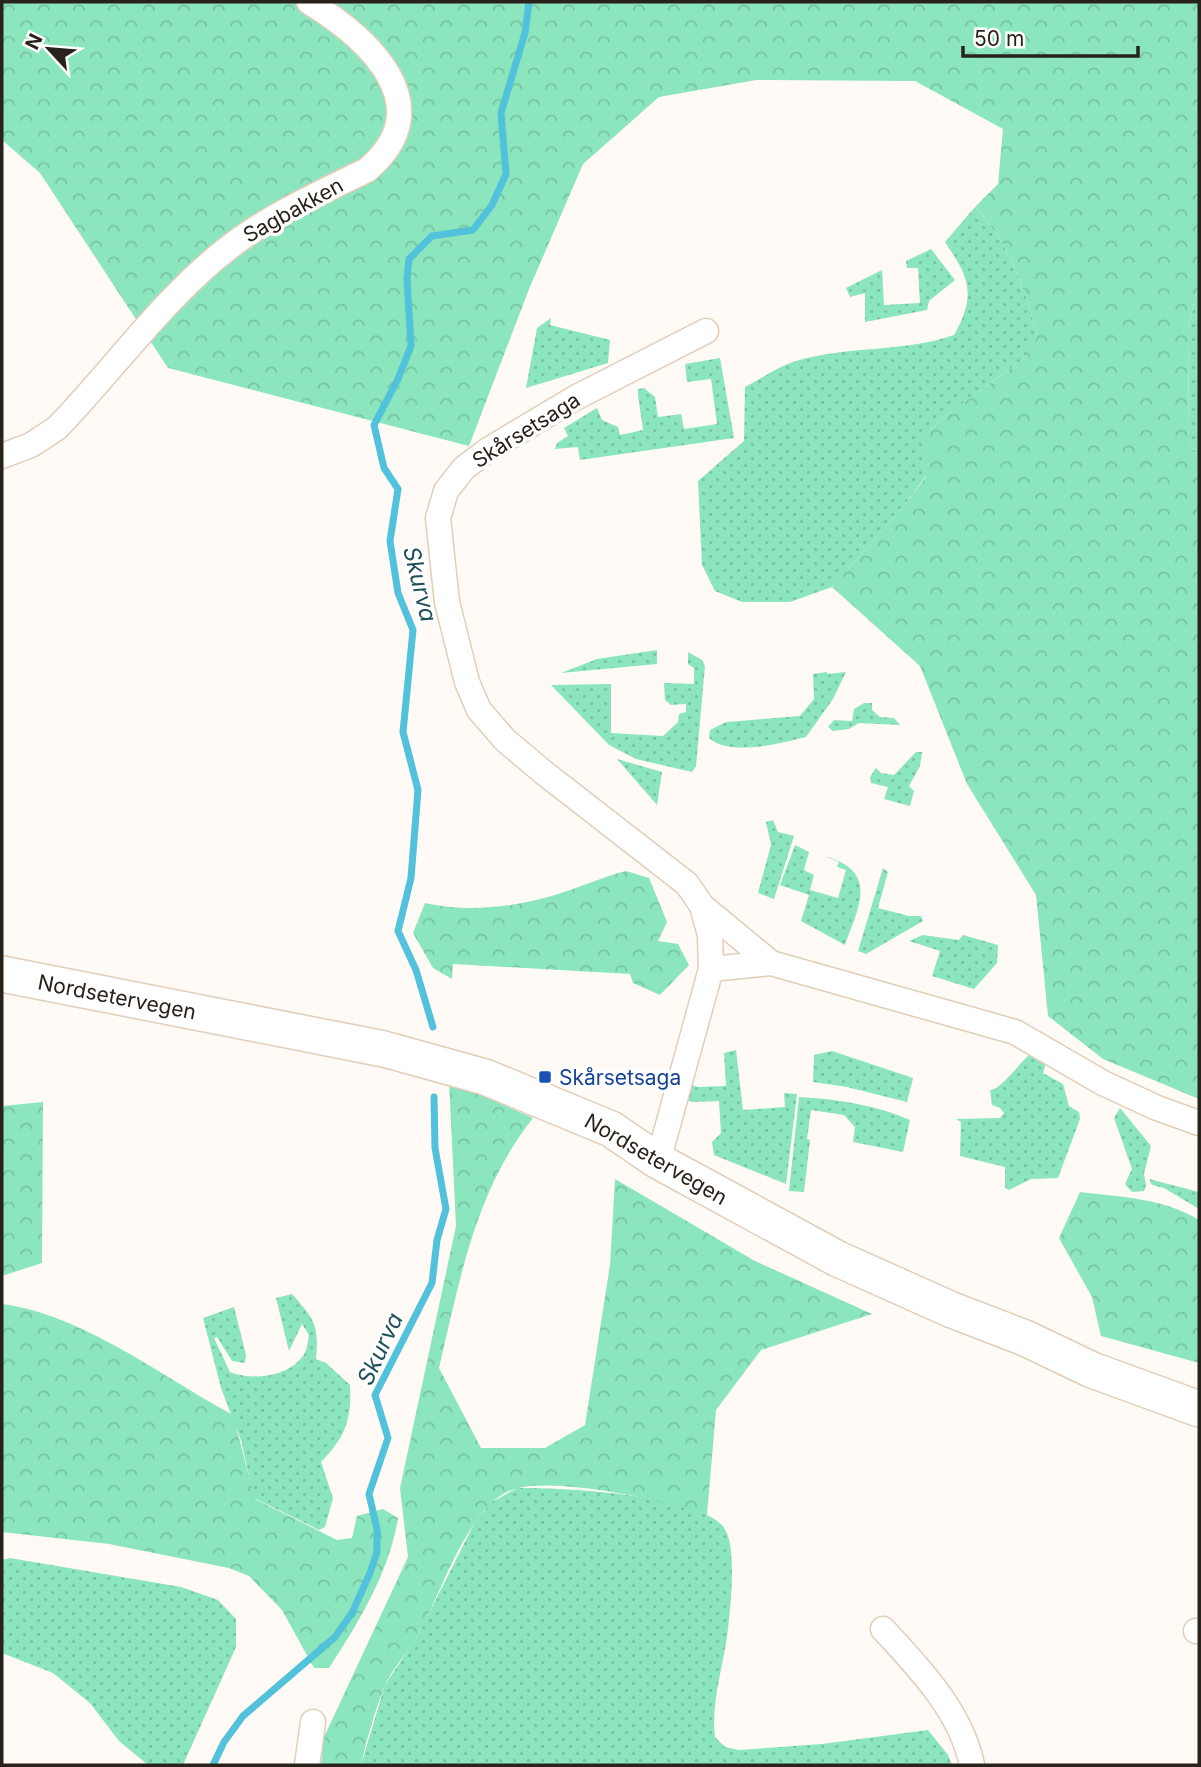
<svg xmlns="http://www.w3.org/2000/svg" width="1201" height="1767" font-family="Inter,sans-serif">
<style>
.grass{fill:url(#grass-dots)}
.forest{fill:url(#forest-crowns)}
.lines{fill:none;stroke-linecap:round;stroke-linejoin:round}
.stream{stroke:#52c1db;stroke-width:7}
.street-casing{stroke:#e2cdb9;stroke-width:27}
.secondary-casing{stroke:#e2cdb9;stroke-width:38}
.street{stroke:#fff;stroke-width:24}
.secondary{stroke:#fff;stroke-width:35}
.transit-dot{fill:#1a4fb4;stroke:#fff;stroke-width:2.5}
.labels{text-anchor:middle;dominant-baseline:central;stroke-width:7;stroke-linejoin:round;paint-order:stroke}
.street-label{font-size:21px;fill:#29221a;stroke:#fff}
.transit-label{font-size:21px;fill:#164399;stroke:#fff;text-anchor:start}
.water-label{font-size:23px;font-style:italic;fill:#1e4e59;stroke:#fff}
</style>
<defs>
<pattern id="grass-dots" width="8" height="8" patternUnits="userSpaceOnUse" patternTransform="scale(1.75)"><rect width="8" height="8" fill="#8be5bd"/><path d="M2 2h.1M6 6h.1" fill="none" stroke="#78c4a2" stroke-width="1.8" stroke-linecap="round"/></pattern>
<pattern id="forest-crowns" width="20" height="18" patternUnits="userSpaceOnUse" patternTransform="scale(1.75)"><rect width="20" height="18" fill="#8be5bd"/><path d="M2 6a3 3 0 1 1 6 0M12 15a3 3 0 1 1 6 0" fill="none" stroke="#78c4a2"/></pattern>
</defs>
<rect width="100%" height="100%" fill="#fffaf6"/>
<path class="grass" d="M975,207c32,33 52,84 62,129l-12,22 -81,59 -18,17v42l-27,36 -67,75 -42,15h-48l-27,-11 -13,-26 -4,-84 46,-40 1,-54c16,-8 32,-20 48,-25 53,-17 109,-9 161,-27 23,-40 15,-58 -9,-93z
M931,249l24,31 -26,21 -2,9 -62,12v-29l-15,4 -4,-9 36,-18 2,35 36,-2 -2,-35h-11l-1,-7z
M1199,286v163l-6,1 -4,-8 -1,-115z
M551,318l-1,7 60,15 -2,23 -82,25 11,-60z
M720,358l14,80 -154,22 -2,-13 -23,2 2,-6 11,-7 -4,-8 33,-20 5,12 16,7 2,8 23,-5 -5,-35v-6l6,-1 11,9 3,20 23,-3 3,15 33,-5 -6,-45 -24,3 -2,-18z
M657,650v14l-96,9 36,-14z
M688,652l14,8 3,6 -9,100 -4,6 -56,-13 -27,-14 -58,-60 60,-1v49l52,3 15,-14 1,-8 7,-2v-8l-15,1 -6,-5 -1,-17 30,1v-16l-6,-4z
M827,672v2l19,-2 -13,27 -27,38c-25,6 -76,20 -97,1l1,-8 16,-8 74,-6 14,-17 -1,-25z
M864,703h8v7l8,7 14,1 6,7 -41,-2 -10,6 -16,2 -5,-4 6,-7 18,1 2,-12z
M916,752h6l-2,14 -11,20 5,5 -4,15 -26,-7 4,-12 -17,-4 -1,-6 6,-9 5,5 13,2z
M617,759l45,13 -5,33z
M773,820l5,12 16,4 -20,63 -16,-6 13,-48 -5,-23z
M795,845l14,7 -5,18 10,5 -4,15 28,8 8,-28 -9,-3 2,-5 -14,-6c54,16 34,49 20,89l-44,-24 8,-26 -29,-10z
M883,868l5,4 -10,36 31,8h12l2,5 -57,33 -8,-3z
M923,935l36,5 4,-5 35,10 -1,18 -23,26 -42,-13 8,-25 -31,-10z
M736,1050l7,60 42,-3 -1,-14 13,1 -11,90 -72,-29 -2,-13 9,-9 -2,-32 -27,1 -7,-3 4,-16 8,4 29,-1 -2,-33z
M832,1051l81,27 -6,24 -60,-15 -34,-5 1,-27z
M1033,1051l13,12 -3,10 20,11 6,22 10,6 1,7 -22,59 -27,1 -22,11 -4,-2v-21l-45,-11 1,-34 -5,-3 44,-1 4,-5 -4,-5 -8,-3 -2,-15c11,0 32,-30 43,-39z
M799,1097c38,2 77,8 111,23l-7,32 -50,-10 2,-15 -11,-12 -33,-5 -4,29 3,1 -6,52 -15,-1z
M1120,1108l31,38 -7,28 2,11 -2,6 -12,1 -7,-8 7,-15 -18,-51z
M1149,1179l50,13v17l-35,-21 -12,-3z
M292,1294c23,26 27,31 24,65l10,4 24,22c2,34 -5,53 -29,77l12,36 -8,29 -6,3 -65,-32 -13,-58 -20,-52 -18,-70 31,-11 12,48 -1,8 -13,-2 -15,-24 -3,1 16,34c22,9 58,5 73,-16 4,-5 5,-15 6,-21l-7,-11 -13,27 -13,-53z
M517,1488c38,-1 192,6 209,43 11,23 4,81 1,106 -5,34 -16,66 -12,100l10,10 14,3 83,-6 106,-14 20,25 4,10h-591l24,-80 33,-50 57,-113 17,-20z
M10,1558l171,29 37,13 18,19v28l-53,118h-35l-29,-24 -29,-38 -37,-30 -51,-20v-93z"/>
<path class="forest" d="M2,2h1197v284l-11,41 1,115 4,8 6,-1v650l-96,-40 -55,-43 -12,-121 -69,-111 -47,-118 -88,-79 67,-75 27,-35v-43l18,-17 81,-59 12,-22c-10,-45 -30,-96 -62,-129l23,-23 5,-55 -88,-48 -159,-1 -97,17 -76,67 -54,125 -60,157 -301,-78 -128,-195 -38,-33z
M626,871l23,7 18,44 -9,19 20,3 11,21 -29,30 -27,-12 -3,-9 -177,-10 -1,15 -19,-11 -20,-35 12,-30c40,9 84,5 123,-6 26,-7 51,-19 78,-26z
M449,1081l84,37c-58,73 -73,161 -94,250l42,80h64l40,-23 25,-160 5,-86 140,82 117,53 -111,36 -45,60 -9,105c-42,-15 -147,-37 -189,-27 -49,11 -77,107 -100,147 -10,18 -27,34 -34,53 -10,25 -17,51 -23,77h-40l3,-28 84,-180 -8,-69 56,-262z
M43,1102l-1,161 -40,13v-170z
M1080,1192c40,5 84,6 119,28v143l-98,-27 -9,-39 -33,-59z
M2,1304c79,10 161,73 231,111l22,84 82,41 15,-2 5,-22 26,-7 15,9c-9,55 -39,104 -69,150h-15l-32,-58 -33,-34 -20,-8 -120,-24 -107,-12z"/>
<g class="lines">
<path class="stream" d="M433,1027l-17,-57 -18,-39 13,-53 7,-88 -15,-58 10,-102 -15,-37 -8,-52 8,-52 -14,-21 -10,-43 24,-46 13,-33 -4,-67 2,-20 23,-23 41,-6 19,-25 14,-31 -5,-61 24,-80 4,-31
M213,1765l11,-23 19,-26 92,-79 17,-24 18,-40 7,-21v-23l-8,-35 19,-56 -13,-43 57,-112 5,-43 9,-31 -11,-61 -1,-51"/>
<defs>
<path id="street" d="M2,456l29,-11 26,-17c57,-59 106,-129 170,-179 42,-33 93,-56 140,-79 76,-64 1,-132 -58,-168
M702,906l69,57
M711,969l60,-6 244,69 88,51 54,25 42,15
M658,1161l53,-192 -1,-34 -8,-29 -15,-22 -144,-112 -38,-32 -26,-30 -12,-28 -20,-80 -9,-84 8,-27 18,-23 24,-18 87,-52 131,-67
M883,1629c36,39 78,82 89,136
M1196,1631h3
M307,1765l6,-43"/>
<path id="secondary" d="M2,974l382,75 101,28 126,52 47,32 180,98 114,51 73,28 67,32 107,39"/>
</defs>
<use href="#street" class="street-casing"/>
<use href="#secondary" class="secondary-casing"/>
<use href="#street" class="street"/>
<use href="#secondary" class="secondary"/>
</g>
<rect class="transit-dot" x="538" y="1070" width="14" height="14" rx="3.5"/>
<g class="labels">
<g class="street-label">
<text transform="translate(293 210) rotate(-29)">Sagbakken</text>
<text transform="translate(526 430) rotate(-32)">Skårsetsaga</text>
<text transform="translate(117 997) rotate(11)">Nordsetervegen</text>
<text transform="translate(656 1159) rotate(30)">Nordsetervegen</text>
</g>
<g class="transit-label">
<text x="559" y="1077">Skårsetsaga</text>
</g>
<g class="water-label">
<text transform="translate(420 584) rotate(76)">Skurva</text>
<text transform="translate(380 1349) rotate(-65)">Skurva</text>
</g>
</g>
<rect width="1201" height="1767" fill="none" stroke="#29221a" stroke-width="7"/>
<g transform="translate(49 49) rotate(296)" stroke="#ffffff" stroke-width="5" paint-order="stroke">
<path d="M0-5L12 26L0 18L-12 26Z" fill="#29221a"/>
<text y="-10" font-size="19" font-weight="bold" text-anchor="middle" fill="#29221a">N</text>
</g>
<path d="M963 46v10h175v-10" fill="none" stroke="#29221a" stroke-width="3.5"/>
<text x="974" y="46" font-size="21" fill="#29221a" stroke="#ffffff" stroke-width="5" paint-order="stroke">50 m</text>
</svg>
